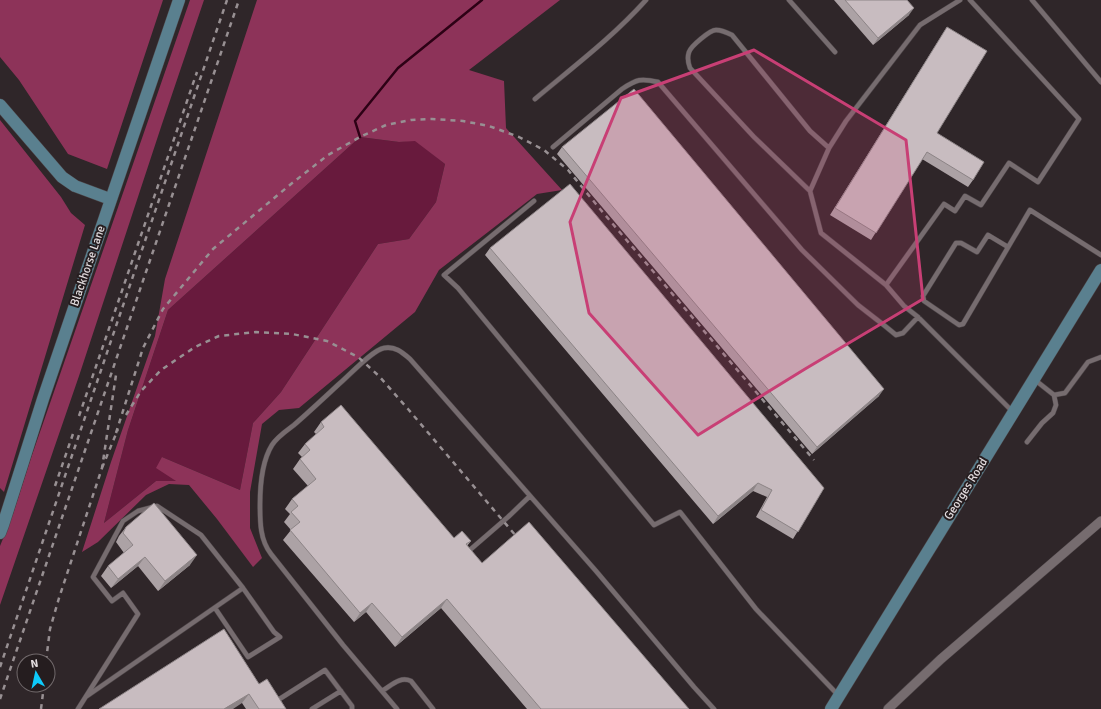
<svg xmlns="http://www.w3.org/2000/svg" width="1101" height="709" font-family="Signika,sans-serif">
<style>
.green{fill:#681a3d}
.forest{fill:#8d3359;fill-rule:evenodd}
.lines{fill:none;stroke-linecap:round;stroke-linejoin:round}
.stream{stroke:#2d0115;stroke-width:2.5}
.lane-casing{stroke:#4c4447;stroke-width:5.5}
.street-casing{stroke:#4c4447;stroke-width:10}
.secondary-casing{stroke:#4c4447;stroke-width:13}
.lane{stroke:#766c6f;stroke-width:4.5}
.street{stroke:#766c6f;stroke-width:9}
.secondary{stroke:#5a808f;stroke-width:12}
.rail{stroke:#989093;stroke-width:2.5;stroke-dasharray:5 5;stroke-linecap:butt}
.wall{fill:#aca2a5}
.shaded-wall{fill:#8c8486}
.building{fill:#c8bcc0;stroke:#8c8486}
.marked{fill:#c83f75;fill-opacity:0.2;stroke:#c83f75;stroke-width:3;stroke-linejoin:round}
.labels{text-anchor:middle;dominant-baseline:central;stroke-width:4;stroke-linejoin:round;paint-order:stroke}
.street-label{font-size:12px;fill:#e2dcde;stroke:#251d1f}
</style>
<rect width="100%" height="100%" fill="#2f2629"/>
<path class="green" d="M360,137l39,5 16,-2 30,24 -9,38 -27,37 -31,5 -97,148 -28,31 -13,67 -78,-33 14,24h-20l-52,42 24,-93 40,-120z"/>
<path class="forest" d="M0,0h163l-56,169 -39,-15 -49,-74 -19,-23z
M190,0h14l-42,124 -83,252 -79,229v-59l13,-32 19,-59z
M257,0h303l-91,70 35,11 2,47 56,62 -25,4 -98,76 -24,42 -116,96 -20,2 -17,14 -12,68v36l12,30 -9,9 -36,-48 -28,-34 -20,-1 -23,11 -48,47 -16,10 29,-90 44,-126 10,-57zM360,137l39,5 16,-1 30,23 -9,38 -27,37 -31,5 -97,148 -28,31 -13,67 -78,-33 -6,11 20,13h-20l-52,42 24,-93 40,-120z
M0,120l61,77 10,16 14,12 -81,267 -4,-4z"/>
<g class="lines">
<path class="stream" d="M360,137l-5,-16 43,-53 84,-68"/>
<defs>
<path id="lane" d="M789,0l46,52
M960,0l-40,25 -74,96 -17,27 -19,43 11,42 65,52 18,21 14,11 94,94
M1032,0l69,82
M535,99c38,-32 78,-62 111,-99
M553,147l69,-58c15,-10 19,-11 36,-7l144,168 56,55 27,21 11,9 7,-2 15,-16
M810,191l-56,-54 -64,-69c-2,-5 -3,-10 -1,-16 2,-6 21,-22 27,-22 6,0 12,3 16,5l78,96 19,17
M534,201l-90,74 14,13 196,237 26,-13 76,97 82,86
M1008,247l-20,-12 -11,17 -16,-9h-5l-33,53 1,5 35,24 4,-1 67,-114 71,45
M886,285l58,-81 11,7 10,-15 16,9 28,-42 29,19 41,-63 -109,-119
M1035,380l19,15 11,-2 23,-31 13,-5
M1027,442l15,-19 11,-10 3,-8 -2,-10
M471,549l37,-32 22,-21
M215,608l33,49 32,-20 -6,-5 -31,-44
M382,691c10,-6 18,-15 29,-10l22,28
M78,709l60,-95 -15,-21 -11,8 -19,-24 30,-56 15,-10 19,-5 44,29 42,53 -156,108
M283,709l-5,-9 47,-30 27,36v3
M312,709l29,-18
M397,709l-54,-64 -72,-91c-11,-14 -11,-32 -11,-49 0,-19 2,-44 12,-60 5,-8 14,-14 22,-20 15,-13 30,-27 45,-41 10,-8 33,-34 45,-36 11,-2 18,4 26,11l186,212 98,116 20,22"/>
<path id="street" d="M888,709l53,-50 160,-138"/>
<path id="secondary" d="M0,105l62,72 13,9 35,13
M0,533l3,-8 40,-126 136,-399
M831,709l270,-439"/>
</defs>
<use href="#lane" class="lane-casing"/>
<use href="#street" class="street-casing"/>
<use href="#secondary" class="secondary-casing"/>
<use href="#lane" class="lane"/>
<use href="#street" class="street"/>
<use href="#secondary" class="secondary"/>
<path class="rail" d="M126,415l15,-24 20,-21 34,-23 24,-11 37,-4 36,2 35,7 31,16 21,19 29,33 108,127
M79,416l118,-344
M116,433l27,-85 20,-39 50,-60 78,-65 37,-29 32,-18 26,-12 25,-5 21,-1 31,2 26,5 30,11 25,13 24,20 32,39 214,251
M102,468l16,-39
M55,486l19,-55
M46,661l4,-32 9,-31 43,-130 14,-93
M0,667l227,-667
M0,699l239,-699
M41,709l3,-24"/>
</g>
<path class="wall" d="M834,0h73l2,15 -36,30z
M947,27l-10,106 36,47 -5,7 -46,-28 -51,81 -41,-25z
M562,147l317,249 -67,58 -255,-300z
M490,248l334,240 -31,51 -37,-22 11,-20 -14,-6 -40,33 -228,-269z
M321,422l133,116 17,3 -4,5 15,17 207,146h-162l-86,-101 -46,39 -29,-35 -12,10 -71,-82 8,-10 -7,-8 6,-8 -5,-5 7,-10 16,-13 -15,-17 7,-10 2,-2 -4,-4 7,-9 11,-10 -2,-2z
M126,527l64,38 -32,26 -20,-25 -27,22 -10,-12 7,-10 16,-13 -8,-11 3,-6z
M259,684l27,25h-40l-4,-6 -143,6z"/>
<path class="shaded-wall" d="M914,8l-5,7 -36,30 5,-7z
M884,389l-5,7 -67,58 5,-7z
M758,483l-5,8 -40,33 5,-8z
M197,555l-7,10 -32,26 7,-10z
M145,557l-7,9 -27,22 7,-9z
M447,599l-6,9 -46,39 7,-10z
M372,603l-6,9 -12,10 6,-9z
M249,694l-7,9 -9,6h-9z"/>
<path class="building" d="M845,0h62l7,8 -36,30z
M947,27l40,24 -50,82 47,29 -11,18 -46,-28 -51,81 -41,-25z
M634,89l250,300 -67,58 -255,-300z
M570,184l254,304 -26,44 -37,-22 11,-20 -14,-7 -40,33 -228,-268z
M341,405l113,133 8,-7 9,10 -5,3 16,19 47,-41 160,187h-148l-94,-110 -45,38 -30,-34 -12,10 -70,-83 10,-8 -9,-10 7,-6 -6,-7 24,-20 -16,-20 10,-9 -5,-6 19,-17 -3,-5z
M154,503l43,52 -32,26 -20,-24 -27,22 -10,-13 25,-21 -10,-12 3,-6z
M224,629l35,55 8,-5 19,30h-27l-10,-15 -25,15h-125z"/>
<path class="marked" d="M754,50l152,90 17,159 -118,70 -107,66 -109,-122 -19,-91 51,-124z"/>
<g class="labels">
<g class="street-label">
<text transform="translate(88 266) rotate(-71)">Blackhorse Lane</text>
<text transform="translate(966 489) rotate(-58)">Georges Road</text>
</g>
</g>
<g transform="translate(36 673) rotate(351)"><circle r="19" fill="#251d1f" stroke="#71696b"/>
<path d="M0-3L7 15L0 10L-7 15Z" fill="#0ecafa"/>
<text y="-6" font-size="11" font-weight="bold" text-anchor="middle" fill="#e2dcde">N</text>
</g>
</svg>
